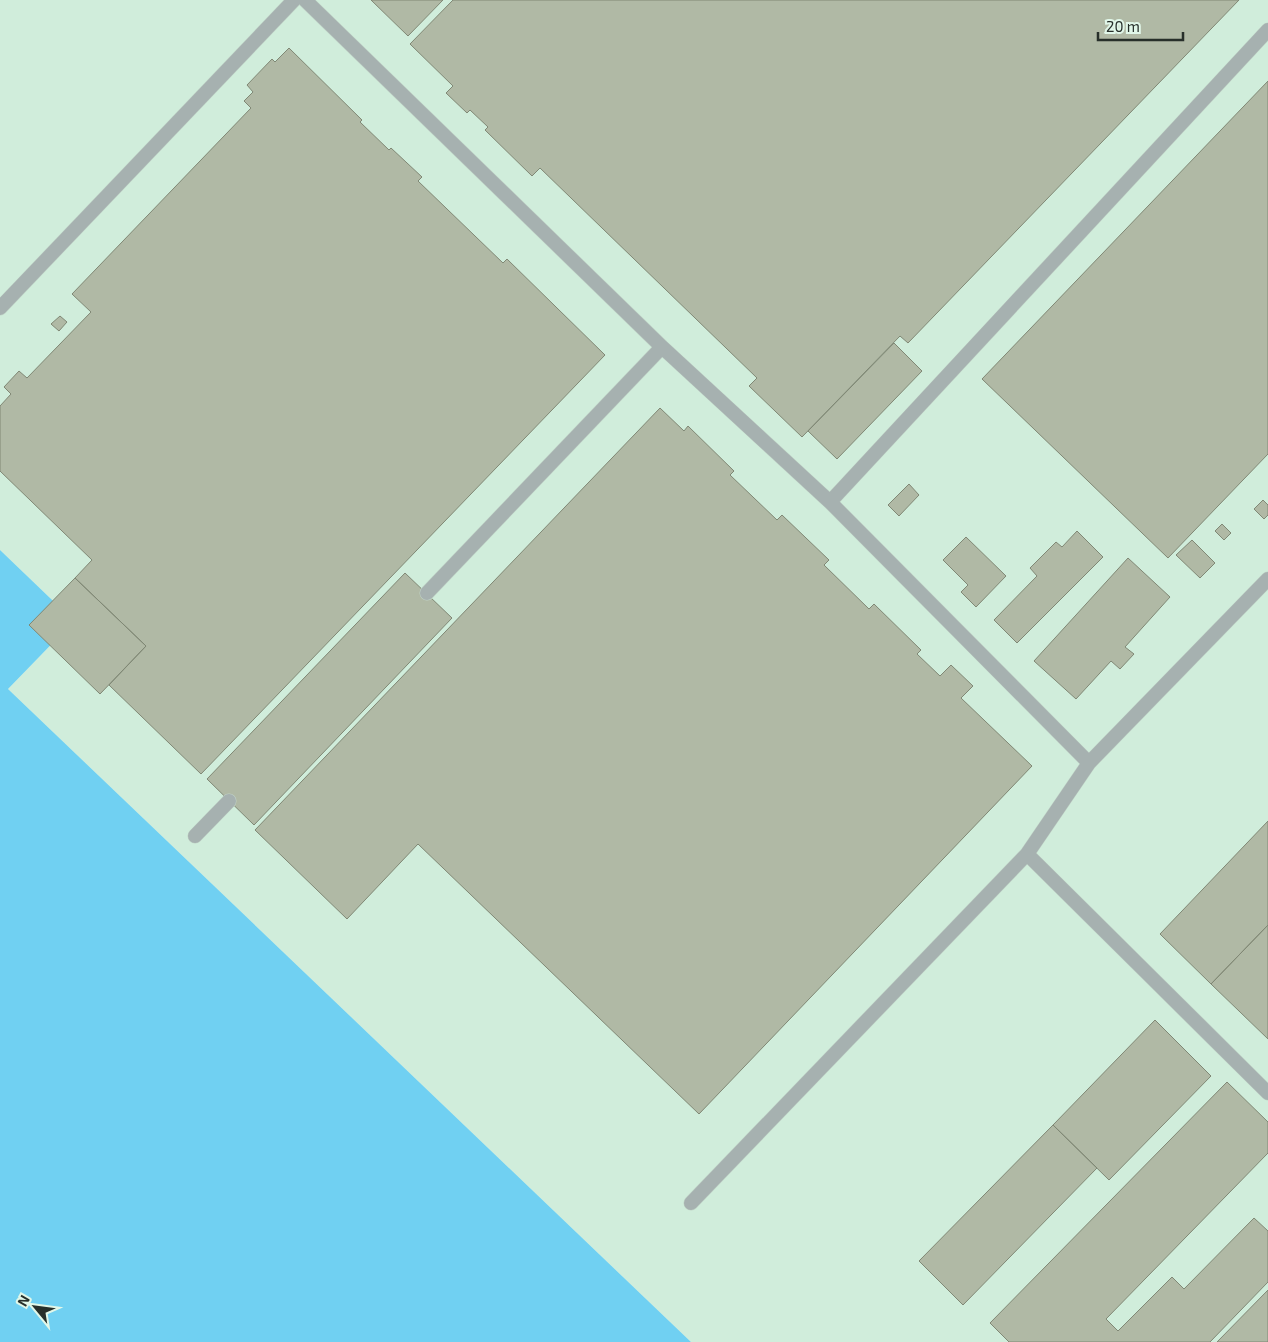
<svg xmlns="http://www.w3.org/2000/svg" width="1268" height="1342" font-family="'Exo 2',sans-serif">
<style>
.built{fill:#d0eddb}
.water{fill:#70d0f2}
.building{fill:#b0b9a5;stroke:#808875}
.lines{fill:none;stroke-linecap:round;stroke-linejoin:round}
.service-casing{stroke:#c0d3c7;stroke-width:15}
.service{stroke:#a6b1b0;stroke-width:14}
</style>
<rect width="100%" height="100%" fill="#e1f7e9"/>
<path class="built" d="M0,0h1268v1342h-577l-683,-653 66,-68 -74,-71z"/>
<path class="water" d="M0,550l74,71 -66,68 683,653h-691z"/>
<path class="building" d="M371,0h72l-35,36z
M453,0h786l-331,343 -8,-7 -98,101 -53,-51 8,-8 -217,-210 -8,8 -47,-46 3,-3 -18,-17 -3,3 -21,-20 7,-7 -43,-42z
M289,48l73,72 -2,2 29,28 2,-2 31,29 -4,4 85,82 4,-4 98,96 -404,419 -92,-89 37,-39 -71,-68 17,-18 -92,-89v-65l11,-12 -7,-7 15,-16 8,7 64,-66 -19,-18 179,-186 -7,-7 9,-9 -6,-7 25,-26 3,3z
M1268,81v373l-100,104 -186,-179z
M60,316l7,6 -8,9 -8,-7z
M894,343l28,28 -85,88 -29,-28z
M660,408l24,23 4,-5 46,45 -4,4 47,45 5,-5 47,45 -5,5 45,44 5,-5 47,46 -4,4 23,22 11,-11 22,21 -12,12 71,68 -333,348 -281,-270 -71,75 -92,-89z
M909,484l10,11 -20,21 -11,-11z
M1263,500l5,5v10l-4,4 -10,-10z
M1222,524l9,9 -7,7 -9,-9z
M1077,531l26,26 -86,86 -23,-23 43,-44 -7,-8 26,-26 6,5z
M966,537l40,39 -30,31 -15,-15 7,-7 -25,-25z
M1192,540l23,23 -15,15 -24,-23z
M1128,558l42,39 -45,50 9,7 -14,15 -9,-8 -35,38 -42,-38z
M405,573l47,45 -198,207 -47,-46z
M75,578l71,68 -46,48 -71,-69z
M1268,821v104l-57,59 -51,-50z
M1268,925v114l-57,-55z
M1155,1020l56,56 -102,104 -56,-55z
M1227,1082l41,40v31l-162,166 12,12 54,-54 12,12 70,-71 14,13v51l-58,60h-201l-19,-19z
M1053,1125l44,43 -134,137 -44,-44z
M1268,1290v52h-51z"/>
<g class="lines">
<defs>
<path id="service" d="M305,0l357,347 168,155 259,261
M0,308l294,-308
M830,502l438,-472
M1268,579l-179,184 -62,91 241,239
M427,593l235,-246
M195,836l34,-35
M691,1203l336,-349"/>
</defs>
<use href="#service" class="service-casing"/>
<use href="#service" class="service"/>
</g>
<g transform="translate(35 1307) rotate(299)" stroke="#e1f7e9" stroke-width="4" paint-order="stroke">
<path d="M0-4L9 19L0 12L-9 19Z" fill="#272f2a"/>
<text y="-8" font-size="14" font-weight="bold" text-anchor="middle" fill="#272f2a">N</text>
</g>
<path d="M1098 32v8h85v-8" fill="none" stroke="#272f2a" stroke-width="2.5"/>
<text x="1106" y="32" font-size="15" fill="#272f2a" stroke="#e1f7e9" stroke-width="4" paint-order="stroke">20 m</text>
</svg>
